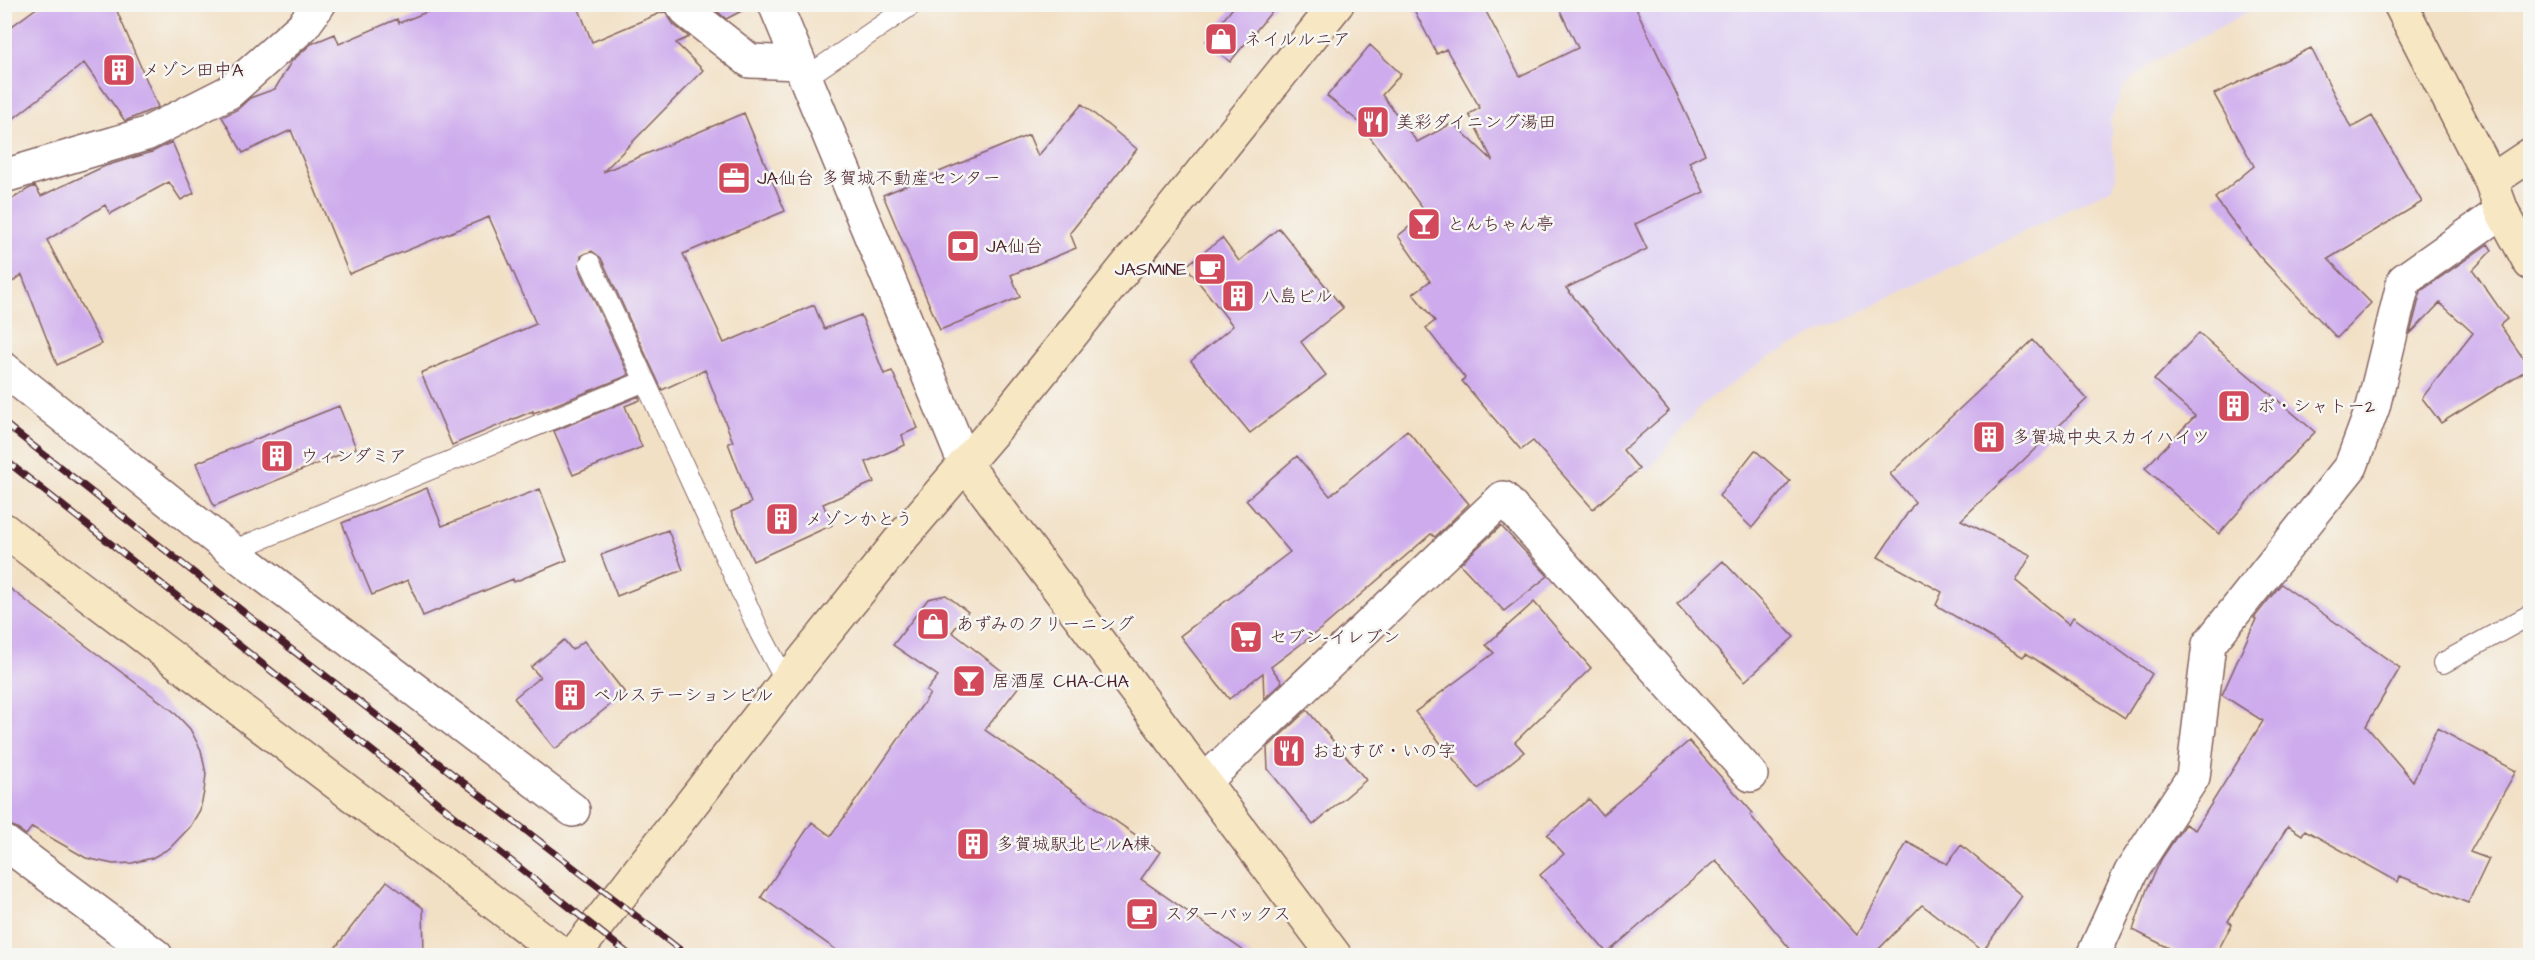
<svg xmlns="http://www.w3.org/2000/svg" width="2535" height="960" font-family="'Architects Daughter','Klee One',sans-serif">
<style>
.built{fill:#e1d4f3}
.building{fill:#ceabed}
.lines{fill:none;stroke-linecap:round;stroke-linejoin:round}
.lane-casing{stroke:#856361;stroke-width:22}
.street-casing{stroke:#856361;stroke-width:36}
.secondary-casing{stroke:#856361;stroke-width:36}
.lane{stroke:#fff;stroke-width:20}
.street{stroke:#fff;stroke-width:33}
.secondary{stroke:#f7e8c3;stroke-width:33}
.rail-casing{stroke:#4a1f2b;stroke-width:7}
.rail{stroke:#f6f6f2;stroke-width:4.5;stroke-dasharray:14;stroke-linecap:butt}
.labels{text-anchor:middle;dominant-baseline:central;stroke-width:5;stroke-linejoin:round;paint-order:stroke}
.poi-label{font-size:18px;fill:#4a1f2b;stroke:#f6f6f2;text-anchor:start}
</style>
<rect width="100%" height="100%" fill="#f6f6f2"/>
<filter id="ink" filterUnits="userSpaceOnUse"><feTurbulence type="fractalNoise" baseFrequency=".0167" numOctaves="2"/><feDisplacementMap in="SourceGraphic" scale="12" xChannelSelector="R" yChannelSelector="G"/><feConvolveMatrix kernelMatrix="1 2 1 2 8 2 1 2 1" color-interpolation-filters="sRGB"/></filter>
<filter id="wash" filterUnits="userSpaceOnUse"><feTurbulence type="fractalNoise" baseFrequency=".008" numOctaves="4" result="noise"/><feDisplacementMap in="SourceGraphic" scale="24" xChannelSelector="R" yChannelSelector="G"/><feGaussianBlur stdDeviation="1.35" result="paint"/><feColorMatrix in="noise" values="0 0 0 0 0 0 0 0 0 0 0 0 0 0 0 0 0 1.4 0 .05"/><feComposite in="paint" operator="in"/></filter>
<g filter="url(#wash)">
<rect width="100%" height="100%" fill="#f2e0c5"/>
<path class="built" d="M1554,5h707l-111,59 -25,21 -15,36 6,57 -4,10 -344,170 -66,46 -55,69 -188,-225 173,-81z"/>
<g id="blocks">
<path class="building" d="M42,4h72l44,103 -33,14 -41,-58 -80,63v-94z
M447,4h130l15,38 73,-31 9,14 15,12 -13,6 27,27 -100,102 141,-59 41,98 -102,43 41,89 90,-38 10,24 37,-14 23,59 8,-3 26,57 -16,7 3,10 -39,17 8,20 -51,22 9,21 -79,36 -22,-49 20,-9 -23,-60 5,-1 -28,-72 -43,20 -61,-132 -9,-7 -11,5 -2,12 50,107 -84,34 -12,4v-2l-81,34 -31,-72 115,-49 -47,-107 -140,57 -58,-144 -48,23 -21,-36 16,-8 12,-11 25,-9 16,-27 20,-18 24,-10 4,10 58,-25 2,4z
M709,4h46l-29,15z
M1236,4h42l-48,58 -24,-21z
M1411,4h71l38,72 58,-28 -21,-44h77l71,150 -16,8 15,30 -69,32 12,25 -81,39 103,123 -46,39 16,19 -46,40 -60,-68 -12,9 -59,-69 3,-3 -39,-50 9,-7 -22,-27 17,-13 -32,-45 28,-23 -67,-91 -32,-26 43,-51 31,29 -19,21 35,47 36,-19 40,38 -24,-47 11,-6 -34,-59 -9,5z
M2311,48l40,80 21,-12 50,86 -94,57 43,44 -34,35 -78,-82 -44,-58 39,-32 -40,-72z
M1082,104l55,45 -67,84 6,15 -65,27 9,22 -80,33 -57,-135 146,-60 9,21z
M172,142l22,51 -13,7 -12,-18 -59,32 -5,-9 -58,35 54,104 -44,21 -35,-90 -18,13v-84l24,-15 7,-3 6,10 64,-30 47,-14z
M1279,228l64,80 -42,34 25,33 -76,58 -59,-72 42,-35 -47,-60 36,-28 17,23z
M2488,244l4,6 -19,20 34,49 -7,6 30,43 -89,55 -19,-25 51,-65 -33,-30 -30,31 11,-43z
M2199,333l116,99 -67,69 -29,33 -74,-66 50,-52 -41,-36z
M2033,340l54,59 -126,121 70,35 -15,26 53,43 4,-7 79,57 -27,44 -99,-65 -3,4 -87,-52 6,-13 -64,-35 37,-55 -25,-28z
M639,396l1,4 -15,6 17,41 -69,28 -19,-44z
M339,406l17,42 -142,58 -18,-43z
M1407,430l62,74 -34,33 -4,-3 -109,94 -51,39 11,15 -18,17 -1,-26 -34,26 -49,-63 110,-84 -44,-52 51,-44 33,40z
M1755,450l35,31 -38,47 -33,-32z
M427,488l15,38 98,-37 27,71 -53,22 -1,-3 -90,37 -15,-36 -36,15 -30,-72z
M1501,526l47,50 -44,35 -44,-47z
M668,530l15,40 -66,26 -16,-41z
M1723,561l71,76 -49,44 -68,-77z
M4,584l169,127 17,18 11,21 5,24 -2,18 -4,18 -10,17 -20,21 -18,10 -20,5 -19,1 -27,-6 -54,-31 -6,8 -11,-8 -11,-3z
M2281,584l119,84 -34,58 47,55 24,-53 79,43 -46,81 19,7 -21,44 -68,-27 -2,6 -93,-52 -3,5 -14,-9 -60,95 4,3 -17,32h-30l-52,-26 14,-41 15,-31 23,-34 10,6 68,-109 -41,-26 34,-76 -2,-1z
M946,595l22,17 -16,20 68,53 -35,45 175,122 -19,27 110,77h-406l-84,-59 51,-75 19,14 99,-142 -4,-3 12,-15 -45,-31 35,-46z
M1534,602l57,66 -76,74 9,10 -46,37 -63,-77 79,-59 -8,-8z
M564,640l8,10 12,-9 41,52 -70,56 -41,-51 26,-21 -9,-10z
M1307,710l59,70 -53,45 -45,-56 -1,-21z
M1689,741l64,72 -3,2 35,42 72,78 50,-93 40,22 14,-19 61,51 -39,55 -61,-46 -48,49 1,2h-79l-80,-96 -109,93 -67,-78 24,-21 -17,-19 42,-36 13,16z
M387,881l36,27 1,48h-95z"/>
</g>
</g>
<g filter="url(#ink)">
<use href="#blocks" fill-opacity="0" stroke="#856361" stroke-width="1.5"/>
<g class="lines">
<defs>
<path id="lane" d="M805,78l108,-74
M590,263l55,118
M232,551l413,-170 115,252 26,49
M2443,663l87,-48"/>
<path id="street" d="M682,4l7,9 61,48 49,2
M775,4l190,460
M4,176l142,-42 83,-42 74,-66 16,-22
M4,369l228,182 341,259
M1205,781l298,-283 248,277
M4,842l152,114
M2093,956l38,-84 62,-95 16,-133 142,-178 22,-59 31,-127 98,-69"/>
<path id="secondary" d="M2400,4l91,177 11,30 28,52
M2491,181l39,-26
M965,464l370,492
M4,530l560,426
M573,956l213,-274 119,-148 101,-118 331,-412"/>
</defs>
<use href="#lane" class="lane-casing"/>
<use href="#street" class="street-casing"/>
<use href="#secondary" class="secondary-casing"/>
<use href="#lane" class="lane"/>
<use href="#street" class="street"/>
<use href="#secondary" class="secondary"/>
<defs>
<path id="rail" d="M4,423l283,223 401,310
M4,459l627,497"/>
</defs>
<use href="#rail" class="rail-casing"/>
<use href="#rail" class="rail"/>
</g>
</g>
<defs>
<symbol id="shop-square" viewBox="-11 -11 22 22"><rect x="-9" y="-9" width="18" height="18" rx="4" fill="#d1495b" stroke="#f6f6f2"/><path d="M-5-2.5h2.3a2.7 3.5 0 0 1 5.4 0H5L5.5 6h-11ZM-1.5-2.5h3a1.5 2.3 0 0 0-3 0Z" fill="#fff"/></symbol>
<symbol id="building-square" viewBox="-11 -11 22 22"><rect x="-9" y="-9" width="18" height="18" rx="4" fill="#d1495b" stroke="#f6f6f2"/><path d="M-4-6H4V6H1V3H-1V6H-4ZM-2.5-4.3h1.7v1.8h-1.7ZM.8-4.3h1.7v1.8H.8ZM-2.5-1h1.7V.8h-1.7ZM.8-1h1.7V.8H.8Z" fill="#fff"/></symbol>
<symbol id="restaurant-square" viewBox="-11 -11 22 22"><rect x="-9" y="-9" width="18" height="18" rx="4" fill="#d1495b" stroke="#f6f6f2"/><path d="M-5-6h1v4h1v-4h1v4h1v-4h1v5L-1.5 .5V6h-2V.5L-5-1ZM5-6V6H3V1.5H1.5Q1.5-4 5-6Z" fill="#fff"/></symbol>
<symbol id="office-square" viewBox="-11 -11 22 22"><rect x="-9" y="-9" width="18" height="18" rx="4" fill="#d1495b" stroke="#f6f6f2"/><path d="M-6-3h4V-5.5h4V-3h4V5H-6ZM-1-4.5V-3h2v-1.5ZM-6 0V1H6V0Z" fill="#fff"/></symbol>
<symbol id="bar-square" viewBox="-11 -11 22 22"><rect x="-9" y="-9" width="18" height="18" rx="4" fill="#d1495b" stroke="#f6f6f2"/><path d="M-6-5H6L.8 .8V4.5H3.5V6h-7V4.5H-.8V.8Z" fill="#fff"/></symbol>
<symbol id="bank-square" viewBox="-11 -11 22 22"><rect x="-9" y="-9" width="18" height="18" rx="4" fill="#d1495b" stroke="#f6f6f2"/><path d="M-6-4H6V4H-6ZM0-2.3a2.3 2.3 0 1 0 0 4.6a2.3 2.3 0 1 0 0-4.6Z" fill="#fff"/></symbol>
<symbol id="cafe-square" viewBox="-11 -11 22 22"><rect x="-9" y="-9" width="18" height="18" rx="4" fill="#d1495b" stroke="#f6f6f2"/><path d="M-5.5-4.5H6V0H3Q3 3.5 0 3.5H-2.5Q-5.5 3.5-5.5 0ZM3-3.2v2h1.7v-2ZM-6 4.5H4V6H-6Z" fill="#fff"/></symbol>
<symbol id="supermarket-square" viewBox="-11 -11 22 22"><rect x="-9" y="-9" width="18" height="18" rx="4" fill="#d1495b" stroke="#f6f6f2"/><path d="M-6-5.5h2.5l.6 2H6L4.5 2H-2.5L-4.4-4H-6ZM-1.5 3.2a1.3 1.3 0 1 0 .1 0ZM3 3.2a1.3 1.3 0 1 0 .1 0Z" fill="#fff"/></symbol>
</defs>
<g fill-rule="evenodd">
<use href="#shop-square" x="1202" y="20" width="38" height="38"/>
<use href="#building-square" x="100" y="51" width="38" height="38"/>
<use href="#restaurant-square" x="1354" y="103" width="38" height="38"/>
<use href="#office-square" x="715" y="159" width="38" height="38"/>
<use href="#bar-square" x="1405" y="205" width="38" height="38"/>
<use href="#bank-square" x="944" y="227" width="38" height="38"/>
<use href="#cafe-square" x="1191" y="250" width="38" height="38"/>
<use href="#building-square" x="1219" y="277" width="38" height="38"/>
<use href="#building-square" x="2215" y="387" width="38" height="38"/>
<use href="#building-square" x="1970" y="418" width="38" height="38"/>
<use href="#building-square" x="258" y="437" width="38" height="38"/>
<use href="#building-square" x="763" y="500" width="38" height="38"/>
<use href="#shop-square" x="914" y="605" width="38" height="38"/>
<use href="#supermarket-square" x="1227" y="618" width="38" height="38"/>
<use href="#bar-square" x="950" y="662" width="38" height="38"/>
<use href="#building-square" x="551" y="676" width="38" height="38"/>
<use href="#restaurant-square" x="1270" y="732" width="38" height="38"/>
<use href="#building-square" x="954" y="825" width="38" height="38"/>
<use href="#cafe-square" x="1123" y="895" width="38" height="38"/>
</g>
<g class="labels">
<g class="poi-label">
<text x="1244" y="39">ネイルルニア</text>
<text x="142" y="70">メゾン田中A</text>
<text x="1396" y="122">美彩ダイニング湯田</text>
<text x="757" y="178">JA仙台 多賀城不動産センター</text>
<text x="1447" y="224">とんちゃん亭</text>
<text x="986" y="246">JA仙台</text>
<text x="1187" y="269" text-anchor="end">JASMINE</text>
<text x="1261" y="296">八島ビル</text>
<text x="2257" y="406">ボ・シャトー2</text>
<text x="2012" y="437">多賀城中央スカイハイツ</text>
<text x="300" y="456">ウィンダミア</text>
<text x="805" y="519">メゾンかとう</text>
<text x="956" y="624">あずみのクリーニング</text>
<text x="1269" y="637">セブン-イレブン</text>
<text x="992" y="681">居酒屋 CHA-CHA</text>
<text x="593" y="695">ベルステーションビル</text>
<text x="1312" y="751">おむすび・いの字</text>
<text x="996" y="844">多賀城駅北ビルA棟</text>
<text x="1165" y="914">スターバックス</text>
</g>
</g>
<rect width="2535" height="960" fill="none" stroke="#f6f6f2" stroke-width="24"/>
</svg>
